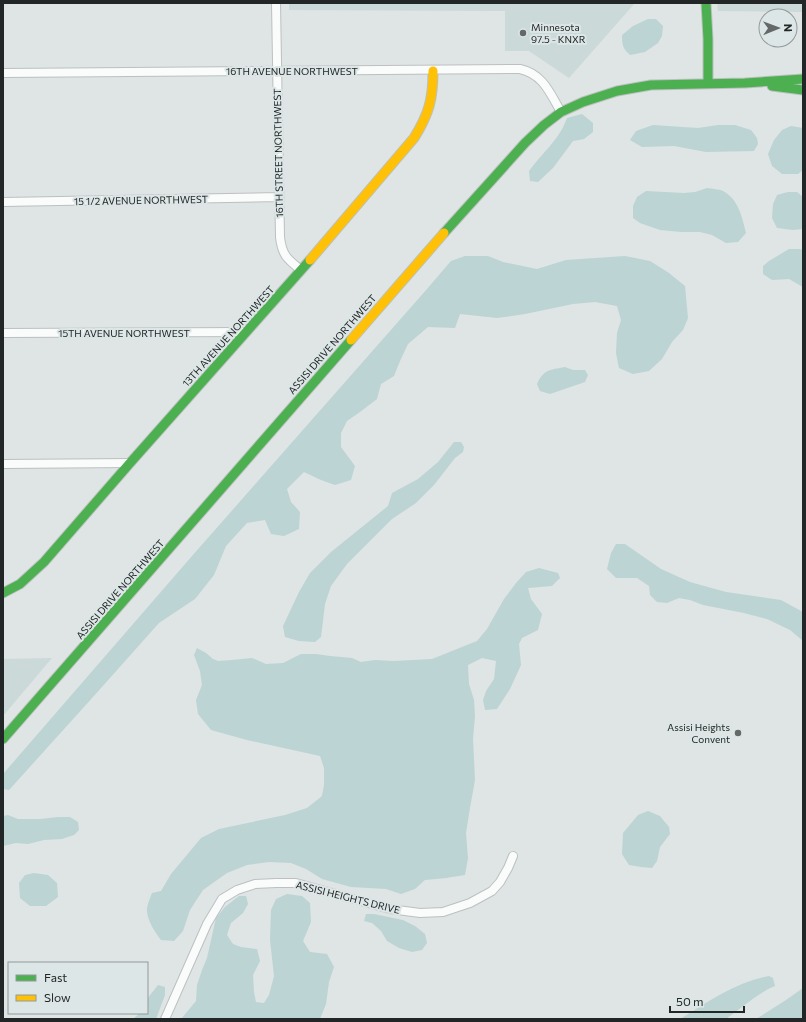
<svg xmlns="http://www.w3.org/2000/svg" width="806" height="1022" font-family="Commissioner,sans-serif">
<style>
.built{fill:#ccd9d9}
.green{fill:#bcd4d4}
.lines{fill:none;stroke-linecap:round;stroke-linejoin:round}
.street-casing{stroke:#bcc0c0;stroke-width:10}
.fast-casing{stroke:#bcc0c0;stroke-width:11}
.slow-casing{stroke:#bcc0c0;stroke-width:11}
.street{stroke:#fafbfb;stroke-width:8}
.fast{stroke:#4caf50;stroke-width:9}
.slow{stroke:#ffc107;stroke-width:9}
.poi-dot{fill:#646868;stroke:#dde6e6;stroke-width:1.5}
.labels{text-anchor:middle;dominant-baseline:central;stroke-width:4;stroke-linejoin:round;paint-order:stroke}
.poi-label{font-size:10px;fill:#222626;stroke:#dde6e6;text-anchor:start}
.street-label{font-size:10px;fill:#222626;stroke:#dde6e6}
</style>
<rect width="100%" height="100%" fill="#dfe4e4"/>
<path class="built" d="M289,3h346l-66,75 -40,-27h-24v-40l-216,-1z
M717,3h86v9l-85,-1z
M52,658l-49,58v-57z"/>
<path class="green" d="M648,19h8l7,7 -1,10 -4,7 -13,9 -15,3c-7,-6 -8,-10 -8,-20l11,-9z
M582,114l11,9v9l-9,7 -11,2 -20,27 -15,14 -8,-1 -1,-10c13,-18 31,-32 38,-53z
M653,125l45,3 20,-3h17l16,5 6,8 1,6 -4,7 -48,1 -32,-6 -32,1 -12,-7 6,-9z
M791,126l12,2v42l-5,4h-16l-10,-8 -4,-12 6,-14 8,-10z
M707,188c5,1 12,1 16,3 16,9 19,26 23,42l-8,9 -12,1 -14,-8 -12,-3h-19l-21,-2 -20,-7 -7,-5v-12l4,-9 9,-6 38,2 11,-1z
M788,192h9l6,5v32l-10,1 -16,-2 -5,-10 1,-14 4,-9z
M789,249h11l3,1v37l-14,-8 -17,1 -9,-6v-8l6,-5z
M465,256h23l15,6 34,7 29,-9 59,-4 25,5 19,12 16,13 3,32 -5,12 -11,12 -10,17 -13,12 -16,3 -14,-6 -3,-15 1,-20 4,-13 -4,-14 -22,-4 -22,2 -48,10 -28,4 -37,-4 -5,14 -27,-1 -20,17 -8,17 -6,15 -13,8 -4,15 -17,13 -13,9 -6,12v14l14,19 -4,14 -16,5 -14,-5 -17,-8 -17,17 4,13 9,10 -1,17 -15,7 -13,-2 -6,-14 -18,3 -21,23 -12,29 -19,24 -36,24 -66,74 -84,93 -6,-1v-15l189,-218 235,-267 24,-28z
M565,367l8,3h12l3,5 -3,7 -35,12 -10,-3 -3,-7c7,-15 13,-14 28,-17z
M454,442h7l3,5 -1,5 -8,6 -21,27 -18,18 -24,16 -45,45 -16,22 -6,18 -4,33 -6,5 -16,-1 -14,-4 -2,-11 16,-34 11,-19 21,-21 57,-46 4,-13 26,-14 20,-17z
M616,544h9l36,25 29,13 36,10 55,8 22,12v29l-13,-11 -23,-11 -23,-6 -41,-8 -13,-5 -11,-2 -12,5 -10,-1 -7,-7 -1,-9 -12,-8h-21l-9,-9 4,-16z
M539,568l19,5 2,5 -8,8 -24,2 3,11 11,15 -4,16 -16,8 -3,6 2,21 -11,24 -13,20 -12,1 -2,-10 3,-9 8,-12 2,-18 -14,-3 -14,7 1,19 5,16 1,16 -2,23 2,41 -5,28 -4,25 2,25 -3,17 -19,3 -21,2 -10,9 -14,5 -15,-5 -35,-2 -29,-8 -16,-10 -15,-6 -22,-1 -22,3 -20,8 -24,17 -13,20 -7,21 -9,10 -13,-1c-6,-8 -15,-21 -14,-32 1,-5 3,-10 5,-15l9,-2 10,-17 30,-36 18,-9 66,-14 22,-7 15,-12 2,-11v-17l-4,-12 -73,-16 -36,-10 -13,-16 -2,-14 6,-15 -2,-14 -6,-16 3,-7 9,5 7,6 5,2 14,-1 20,-2 14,6 17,-1 18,-9h15l14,2 22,2 9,4 14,-2 19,1 38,-2 45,-18 10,-12 17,-30 12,-16 10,-11z
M648,811l12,5 9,11 1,7 -10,13 -3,14 -5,7 -11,-1 -12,-2 -7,-11 1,-21 15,-18z
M8,815l10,4h22l18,-2h12l8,5 1,8 -5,5 -12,4 -18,1 -16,4 -12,-1 -13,3v-30z
M34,873l14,2 9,8 1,14 -12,9h-16l-10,-8 -1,-15 6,-8z
M287,894l15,2 8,7 1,19 -8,19 7,11 17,2 7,13 -5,15 -3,22 -6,15h-139l15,-18 1,-16 5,-15 5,-12 9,-40 9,-11 14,-11h7l2,8 -5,9 -12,10 -4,12 6,9 8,3 16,2 3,12 -7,14 1,17 2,10 8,1 5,-8 5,-19 -4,-36 1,-30 5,-11z
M366,914h8l29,6 12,6 10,8 2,9 -5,7 -10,2 -13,-4 -12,-7 -6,-10 -9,-8 -8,-2z
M769,976l4,2 2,8 -7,3 -14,9 -28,21h-46c28,-17 56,-37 89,-43z
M158,985l7,2v8l-9,24h-23l7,-6h7v-14z
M803,988v31h-47l30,-19z"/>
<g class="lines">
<defs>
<path id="street" d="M276,3l4,234c2,18 7,22 21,33
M3,73l517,-4c23,5 30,24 41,43
M3,202l276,-5
M3,333l242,-1
M3,464l127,-1
M165,1019l42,-95 15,-25 15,-9 18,-6 21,-1h20l94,26 30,4 23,-1 27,-9 22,-12 8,-9 8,-14 5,-12"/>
<path id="fast" d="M706,3l2,36v44
M772,86l31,4
M444,233l81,-90 19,-18 17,-13 22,-10 34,-11 34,-6 94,-2 58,-4
M3,593l17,-9 24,-22 86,-99 180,-203
M3,739l348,-399"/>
<path id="slow" d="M310,260l104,-122c15,-24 19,-39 19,-67
M351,340l93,-107"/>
</defs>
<use href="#street" class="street-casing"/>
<use href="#fast" class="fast-casing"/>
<use href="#slow" class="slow-casing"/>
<use href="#street" class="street"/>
<use href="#fast" class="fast"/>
<use href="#slow" class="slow"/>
</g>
<g class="poi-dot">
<circle cx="523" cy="33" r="4"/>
<circle cx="738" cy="733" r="4"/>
</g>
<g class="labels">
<g class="poi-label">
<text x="531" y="27">Minnesota<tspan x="531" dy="12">97.5 - KNXR</tspan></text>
<text x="730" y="727" text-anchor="end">Assisi Heights<tspan x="730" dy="12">Convent</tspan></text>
</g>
<g class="street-label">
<text x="292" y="71">16TH AVENUE NORTHWEST</text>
<text transform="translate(278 153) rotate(-91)">16TH STREET NORTHWEST</text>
<text transform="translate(141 200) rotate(-1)">15 1/2 AVENUE NORTHWEST</text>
<text x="124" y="333">15TH AVENUE NORTHWEST</text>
<text transform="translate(228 336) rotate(-48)">13TH AVENUE NORTHWEST</text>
<text transform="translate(332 344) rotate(-49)">ASSISI DRIVE NORTHWEST</text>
<text transform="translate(120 589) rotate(-49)">ASSISI DRIVE NORTHWEST</text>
<text transform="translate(348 897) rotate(14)">ASSISI HEIGHTS DRIVE</text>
</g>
</g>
<rect width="806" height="1022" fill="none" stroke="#222626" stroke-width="8"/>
<rect x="8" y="962" width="140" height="52" fill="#dde6e6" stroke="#929999"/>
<rect x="16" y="975" width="20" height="6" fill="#4caf50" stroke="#929999"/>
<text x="44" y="982" font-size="12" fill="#222626">Fast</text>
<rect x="16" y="995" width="20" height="6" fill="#ffc107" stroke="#929999"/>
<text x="44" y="1002" font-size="12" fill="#222626">Slow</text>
<g transform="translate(778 28) rotate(89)"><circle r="19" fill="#dde6e6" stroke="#929999"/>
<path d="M0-3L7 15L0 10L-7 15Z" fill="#646868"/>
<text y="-6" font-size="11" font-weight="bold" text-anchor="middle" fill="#222626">N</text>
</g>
<path d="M670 1006v6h74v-6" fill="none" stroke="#222626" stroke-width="2"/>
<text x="676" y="1006" font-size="12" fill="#222626" stroke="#dde6e6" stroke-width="3" paint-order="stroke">50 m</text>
</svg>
